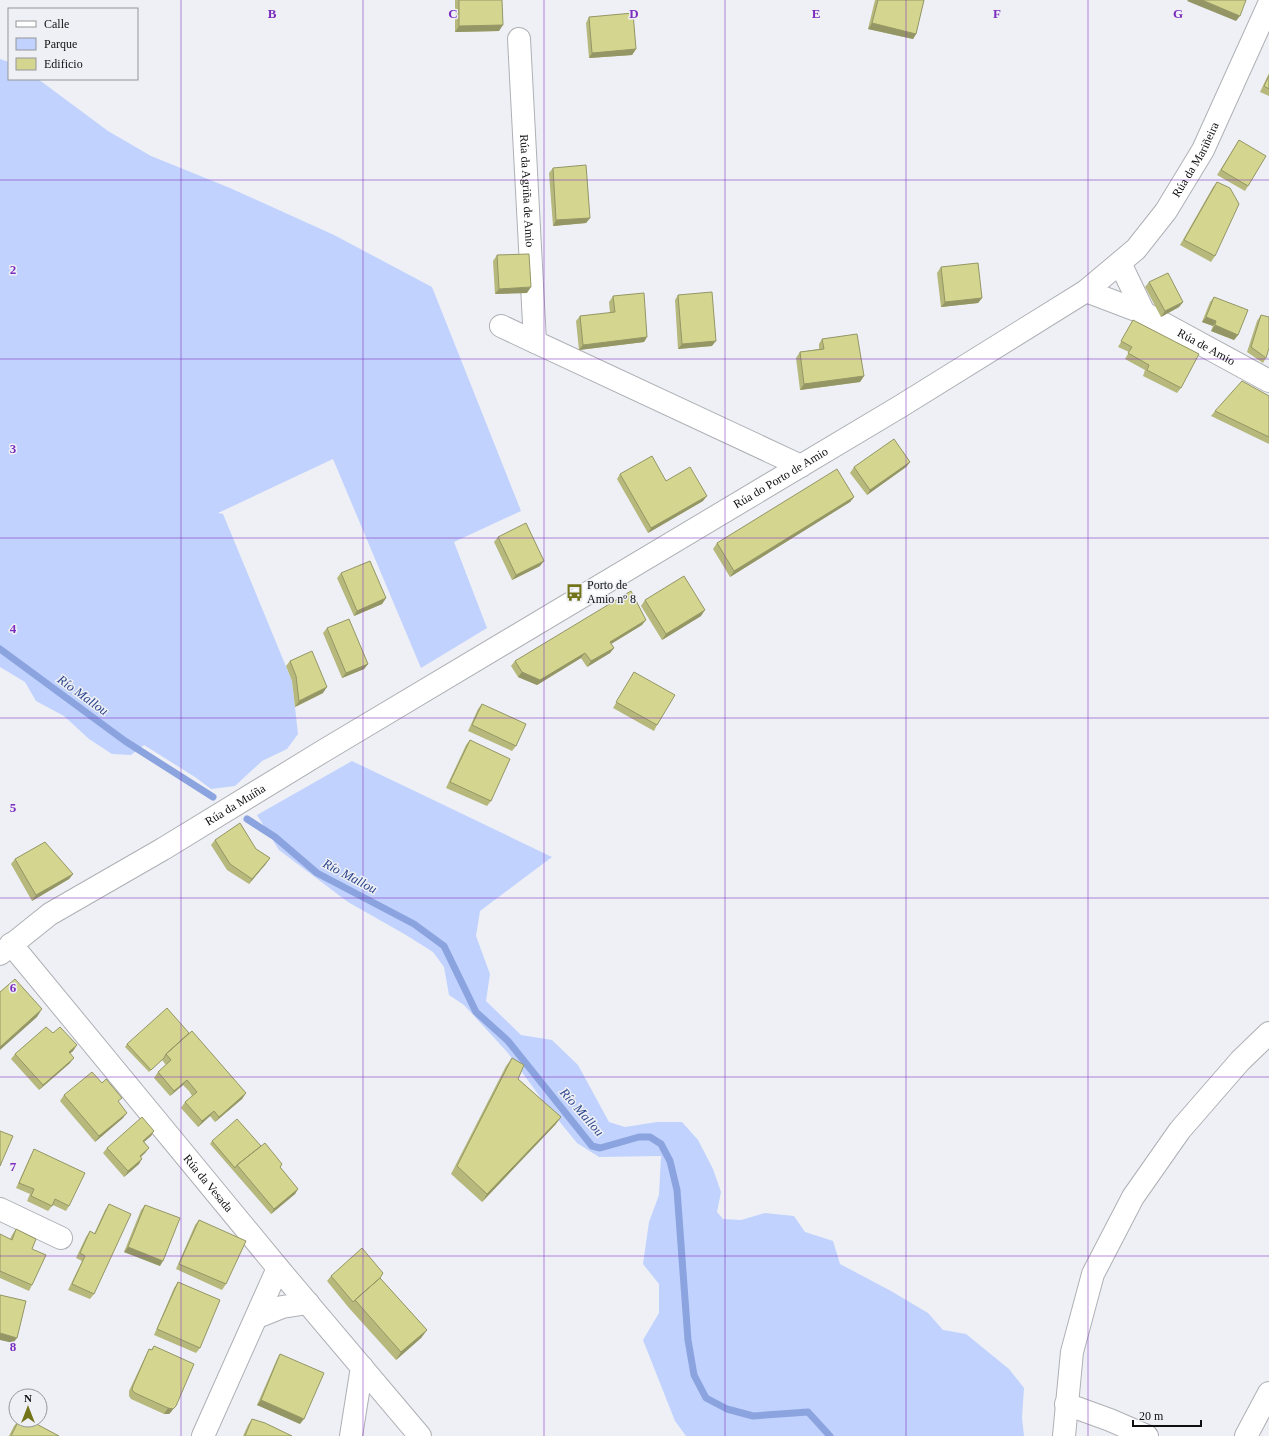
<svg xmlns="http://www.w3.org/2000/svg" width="1269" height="1436" font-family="'Times New Roman',serif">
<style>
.green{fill:#c0d2fd}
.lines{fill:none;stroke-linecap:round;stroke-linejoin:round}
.stream{stroke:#8ba4df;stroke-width:7}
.minor-casing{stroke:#aeb0b5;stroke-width:24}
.highway-casing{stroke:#aeb0b5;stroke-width:24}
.minor{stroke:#fff;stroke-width:22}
.highway{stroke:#fff;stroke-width:22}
.wall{fill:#b6b87c}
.shaded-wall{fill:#949665}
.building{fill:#d4d690;stroke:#949665}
.grid{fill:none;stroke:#7b2cbf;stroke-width:1;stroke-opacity:0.55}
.labels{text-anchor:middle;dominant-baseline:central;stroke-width:3;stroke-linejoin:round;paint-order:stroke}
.street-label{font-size:12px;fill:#0f0f11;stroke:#eef0f5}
.poi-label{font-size:12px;fill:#0f0f11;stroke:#eef0f5;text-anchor:start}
.water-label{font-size:13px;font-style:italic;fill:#2d468d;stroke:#eef0f5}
.grid-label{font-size:13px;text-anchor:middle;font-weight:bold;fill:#7b2cbf;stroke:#eef0f5;stroke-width:3;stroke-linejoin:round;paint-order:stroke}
</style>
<rect width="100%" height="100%" fill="#eef0f5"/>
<path class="green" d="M0,59l9,3v17h29l70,52 43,25 79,32 104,47 98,52 89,224 -67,31 33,86 -66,40 -88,-209 -115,54 5,1 69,167 6,53 -11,15 -25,12 -27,25 -24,3 -16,-12 -51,-32 -13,10 -19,-1 -23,-15 -25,-23 -28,-15 -11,-19 -25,-15z
M352,761l200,96 -72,54 -4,25 14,38 -4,27 35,34 31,5 26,25 31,57 16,5 32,-5h25l16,18 15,29 8,23 -4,20 6,7 18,1 24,-7 29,3 11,16 28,9 7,23 51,27 37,22 15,17 23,4 43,35 15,19 -2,30 2,18h-338l-11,-15 -32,-81 16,-27v-29l-16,-20 6,-42 10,-27 2,-39 -62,1 -22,-14 -31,-38 -38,-52 -44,-48 -15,-10 -5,-28 -11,-15 -27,-17 -58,-33 -69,-52 -22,-35z"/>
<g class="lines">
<path class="stream" d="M0,649l125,92 88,56
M247,819l28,18 42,36 97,51 30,22 32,66 32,29 84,105 8,2 39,-11h11l11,7 9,17 7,29 11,150 6,35 12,23 21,11 26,7 55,-4 22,24"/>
<defs>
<g id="minor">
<path id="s1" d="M519,39l16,303"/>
<path d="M1120,263l24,50"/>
<path id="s2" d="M1086,291l58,22 125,68"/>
<path d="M501,326l300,140"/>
<path id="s3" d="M11,944l267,324 142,168"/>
<path id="s4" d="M0,954l50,-40 113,-65 162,-99 576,-344 185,-115 50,-42 30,-38 37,-61 66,-146"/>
<path d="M0,1209l61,29"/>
<path d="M257,1317l25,-10 26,-4"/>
<path d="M1066,1404l44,16 37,16"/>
<path d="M203,1436l75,-168"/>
<path d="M351,1436l11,-69"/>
</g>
<path id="highway" d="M1064,1436l8,-84 21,-78 40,-77 47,-67 60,-69 29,-28
M1246,1436l23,-43"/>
</defs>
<use href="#minor" class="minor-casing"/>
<use href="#highway" class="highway-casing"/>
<use href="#minor" class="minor"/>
<use href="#highway" class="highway"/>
</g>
<path class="wall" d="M455,0h47l-3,31 -44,1z
M875,0h49l-8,34 -3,5 -45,-10z
M589,17l47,32 -4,6 -43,3 -3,-35z
M1269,73v23l-9,-4z
M1239,140l9,46 -3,5 -28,-16z
M553,168l37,50 -4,5 -33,3 -4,-53z
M1217,182l-2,74 -4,6 -31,-17 33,-58z
M497,255l30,38 -32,1 -2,-33z
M941,267l41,31 -4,5 -37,4 -4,-34z
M1149,282l34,20 -4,5 -18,10 -16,-30z
M678,295l34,51 -34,3 -3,-49z
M613,296l34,41 -3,5 -65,8 -3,-29 4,-5 30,-3 -1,-11z
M1214,297l24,38 -4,5 -23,-9 2,-5 -11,-4 8,-20z
M1261,315l5,43 -3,5 -16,-11 10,-31z
M1133,320l48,68 -4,5 -34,-17 2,-6 -20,-11 4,-7 -11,-5 12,-21z
M822,339l42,37 -4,6 -60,8 -4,-32 4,-6 19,-3v-5z
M1269,396v48l-58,-28 4,-5z
M910,462l-4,5 -39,28 -17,-22 4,-6z
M620,474l46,7 37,20 -55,32 -31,-54z
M854,497l-4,5 -120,75 -17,-28 4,-6z
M498,537l42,29 -28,14 -18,-38z
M341,573l45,25 -4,6 -28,12 -17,-38z
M645,600l56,16 -39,24 -21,-34z
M642,625l-31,19 3,4 -4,5 -23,14 -6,-9 -44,27 -19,-8 -7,-11 4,-5z
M327,628l41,36 -4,5 -22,9 -19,-45z
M290,661l33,32 -28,14 -3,-26 -6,-15z
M634,672l23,53 -3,6 -41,-23z
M482,704l34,42 -4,5 -44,-20 10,-22z
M470,740l21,61 -4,5 -41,-18 20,-43z
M215,840l41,9 14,9 -21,26 -22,-14 -16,-25z
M15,859l58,15 -4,5 -37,22 -21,-37z
M53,1033l24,12 -4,6 -3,2v10l-31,27 -28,-31 4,-5z
M189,1033l57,60 -4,6 -27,23 -5,-6 -12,11 -17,-19 4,-6 7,-6 -3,-5 -6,-6 -13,11 -16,-18 4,-6 8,-7 -4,-5 -13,12 -24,-25 2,-3z
M512,1058l6,21 43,38 -6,8 -73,77 -31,-28 55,-108z
M102,1083l16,19 5,16 -28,24 -35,-41 4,-6z
M154,1131l-3,5 -7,6 5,6 -4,5 -4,4 -2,7 -15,13 -21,-24 4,-5z
M212,1141l49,5 21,18 -2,3 18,22 -3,5 -24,20 -61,-70z
M34,1149l35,57 -3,5 -13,-6 -5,6 -21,-10 3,-7 -14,-6 15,-33z
M109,1204l-15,90 -4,5 -22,-9 14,-29 -6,-3 10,-21 4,-6 4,3 11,-24z
M145,1205l15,61 -36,-14 17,-42z
M199,1220l27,64 -4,6 -46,-21 19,-44z
M16,1229l16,20v36l-3,6 -29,-13v-44l10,5 2,-4z
M331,1276l49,2 47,52 -6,8 -25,22 -47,-52 -22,-27z
M178,1282l22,66 -4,5 -42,-18 20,-47z
M154,1346l18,65 -3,3h-5l-33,-15 -2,-3v-5l17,-36 3,-6 2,1z
M280,1354l20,70 -43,-19 20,-46z
M252,1419l40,17h-49l5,-11z
M19,1420h10l30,16h-50l5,-10z"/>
<path class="shaded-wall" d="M1188,0h14l38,16 -4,5 -49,-20z
M872,23l44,11 -3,5 -45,-10z
M503,25l-4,6 -44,1 4,-6z
M636,49l-4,6 -43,3 3,-5z
M590,218l-4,5 -33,3 3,-6z
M531,287l-4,6 -32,1 4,-5z
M982,298l-4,5 -37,4 4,-5z
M1183,302l-4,5 -18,10 4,-6z
M1206,317l10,4 -3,5 -11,-4z
M1215,325l23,10 -4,5 -23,-9z
M647,337l-3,5 -65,8 4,-5z
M716,341l-4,5 -34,3 4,-5z
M864,376l-4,6 -60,8 4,-6z
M910,462l-4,5 -39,28 3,-5z
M707,496l-4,5 -55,32 3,-5z
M854,497l-4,5 -120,75 4,-6z
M544,561l-4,5 -28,14 4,-5z
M386,598l-4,6 -28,12 3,-5z
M705,610l-4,6 -39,24 4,-6z
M646,620l-4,5 -36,22 4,-5z
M614,648l-4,5 -23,14 4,-6z
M585,653l-4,5 -44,27 -19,-8 4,-5z
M368,664l-4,5 -22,9 4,-5z
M327,687l-4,6 -28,14 4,-6z
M270,858l-4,6 -17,20 3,-5z
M73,874l-4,5 -37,22 4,-6z
M42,1009l-5,8 -37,33v-3z
M77,1045l-4,6 -8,7 4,-6z
M74,1058l-4,5 -31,27 4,-5z
M187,1080l-4,5 -13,11 4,-5z
M246,1093l-4,6 -27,23 4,-5z
M214,1111l-4,5 -12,11 4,-6z
M127,1113l-4,5 -28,24 4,-6z
M561,1117l-6,8 -73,77 5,-8z
M154,1131l-3,5 -12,10 4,-5z
M149,1148l-4,5 -9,8 4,-5z
M142,1159l-3,5 -15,13 4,-6z
M298,1189l-3,5 -24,20 3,-5z
M128,1247l35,14 -3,5 -36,-14z
M427,1330l-6,8 -25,22 5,-8z
M0,1333l17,5 -4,5 -13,-3z
M261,1400l43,19 -4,5 -43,-19z
M176,1406l-7,8h-5l4,-6z"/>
<path class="building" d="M459,0h43l1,25 -44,1z
M878,0h46l-8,34 -44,-11z
M1202,0h44l-6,16z
M633,13l3,36 -44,4 -3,-36z
M1269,76v13l-5,-3z
M1239,140l27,16 -18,30 -27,-16z
M586,165l4,53 -34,2 -3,-52z
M1217,182l13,6 9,16 -24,52 -31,-16z
M529,254l2,33 -32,2 -2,-34z
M978,263l4,35 -37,4 -4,-35z
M1168,273l15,29 -18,9 -16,-29z
M712,292l4,49 -34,3 -4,-49z
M644,293l3,44 -64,8 -3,-29 35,-4 -2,-16z
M1214,297l34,13 -10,25 -23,-10 1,-4 -10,-4z
M1261,315l8,2v31l-3,10 -15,-11z
M1133,320l66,34 -18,34 -34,-18 2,-5 -21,-12 4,-6 -11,-6z
M857,334l7,42 -60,8 -4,-32 24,-3 -2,-10z
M1242,381l27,15v41l-54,-26z
M894,439l16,23 -40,28 -16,-23z
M652,456l14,25 24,-14 17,29 -56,32 -31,-54z
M837,469l17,28 -120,74 -17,-28z
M526,523l18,38 -28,14 -18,-38z
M370,561l16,37 -29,13 -16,-38z
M684,576l21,34 -39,24 -21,-34z
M631,591l15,29 -36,22 4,6 -23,13 -6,-8 -45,27 -18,-8 -7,-11z
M349,619l19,45 -22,9 -19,-45z
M312,651l15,36 -28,14 -3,-25 -6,-15z
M634,672l41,23 -18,30 -41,-23z
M482,704l44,20 -10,22 -44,-21z
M470,740l40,19 -19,42 -41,-19z
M240,823l16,26 14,9 -18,21 -22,-15 -15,-24z
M45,842l28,32 -37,21 -21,-36z
M15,979l27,30 -42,38v-55z
M167,1008l22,25 -23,21 -2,4 -13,12 -24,-26z
M46,1027l7,6 7,-6 17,18 -8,7 5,6 -31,27 -28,-31z
M192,1031l54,62 -27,24 -5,-6 -12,10 -17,-19 12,-10 -10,-12 -13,11 -16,-19 13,-12 -5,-6z
M512,1058l12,7 -6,14 43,38 -74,77 -30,-28z
M92,1072l10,11 4,-4 16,19 -4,3 9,12 -28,23 -35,-41z
M142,1117l12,14 -11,10 6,7 -9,8 2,3 -14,12 -21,-23z
M237,1119l24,27 -24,19 -2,3 -23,-27z
M0,1131l13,5 -13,30z
M265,1143l17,21 -2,3 18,22 -24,20 -37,-44z
M34,1149l51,24 -16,33 -14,-7 -3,7 -21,-10 3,-7 -15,-6z
M109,1204l22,10 -37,80 -22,-10 13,-28 -5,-3 10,-22 5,3z
M145,1205l35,13 -17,43 -35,-14z
M199,1220l47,21 -20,43 -47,-20z
M16,1229l20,10 -4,10 14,6 -14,30 -32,-14v-37l12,6z
M362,1248l21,25 -3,5 -25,22 -2,2 -22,-26z
M380,1278l47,52 -26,22 -46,-52z
M178,1282l42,18 -20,48 -43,-19z
M0,1295l26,6 -9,37 -17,-5z
M154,1346l40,18 -18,42 -3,3 -5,-1 -33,-15 -3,-3 1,-4 16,-37 3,1z
M280,1354l44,19 -20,46 -43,-19z
M252,1419l13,4 27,13h-47z
M19,1420h10l30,16h-48z"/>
<path class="grid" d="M181,0v1436M363,0v1436M544,0v1436M725,0v1436M906,0v1436M1088,0v1436M0,180h1269M0,359h1269M0,538h1269M0,718h1269M0,898h1269M0,1077h1269M0,1256h1269"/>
<defs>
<symbol id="bus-bare" viewBox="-9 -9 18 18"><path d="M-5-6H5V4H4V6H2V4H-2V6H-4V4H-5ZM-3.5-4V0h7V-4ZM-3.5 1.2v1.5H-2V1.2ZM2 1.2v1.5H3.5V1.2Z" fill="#737419" stroke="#eef0f5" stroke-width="2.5" paint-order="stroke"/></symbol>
</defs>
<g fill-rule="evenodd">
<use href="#bus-bare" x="562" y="580" width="25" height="25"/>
</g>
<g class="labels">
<g class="street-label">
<text stroke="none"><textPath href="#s4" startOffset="1446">Rúa da Mariñeira</textPath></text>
<text stroke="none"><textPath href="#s1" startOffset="152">Rúa da Agriña de Amio</textPath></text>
<text stroke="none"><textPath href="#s2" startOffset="133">Rúa de Amio</textPath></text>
<text stroke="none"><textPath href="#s4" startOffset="915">Rúa do Porto de Amio</textPath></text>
<text stroke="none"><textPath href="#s4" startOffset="279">Rúa da Muíña</textPath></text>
<text stroke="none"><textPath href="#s3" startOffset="310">Rúa da Vesada</textPath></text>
</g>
<g class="poi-label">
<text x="587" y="585">Porto de<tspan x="587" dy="14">Amio nº 8</tspan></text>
</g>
<g class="water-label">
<text transform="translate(83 695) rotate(36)">Río Mallou</text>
<text transform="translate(350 876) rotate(28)">Río Mallou</text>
<text transform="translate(582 1112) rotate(49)">Río Mallou</text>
</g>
</g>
<g class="grid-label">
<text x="272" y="18">B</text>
<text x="453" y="18">C</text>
<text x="634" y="18">D</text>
<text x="816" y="18">E</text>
<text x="997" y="18">F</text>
<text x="1178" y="18">G</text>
<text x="13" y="274">2</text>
<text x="13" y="453">3</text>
<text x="13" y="633">4</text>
<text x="13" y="812">5</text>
<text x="13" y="992">6</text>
<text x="13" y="1171">7</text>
<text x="13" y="1351">8</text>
</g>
<rect x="8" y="8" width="130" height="72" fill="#eef0f5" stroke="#95969a"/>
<rect x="16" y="21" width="20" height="6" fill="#ffffff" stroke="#95969a"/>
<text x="44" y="28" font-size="12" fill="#0f0f11">Calle</text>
<rect x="16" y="38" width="20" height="12" fill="#c0d2fd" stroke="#95969a"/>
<text x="44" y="48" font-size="12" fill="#0f0f11">Parque</text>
<rect x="16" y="58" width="20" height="12" fill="#d4d690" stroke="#95969a"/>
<text x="44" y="68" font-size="12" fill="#0f0f11">Edificio</text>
<g transform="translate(28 1408)"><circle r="19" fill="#eef0f5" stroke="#95969a"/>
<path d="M0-3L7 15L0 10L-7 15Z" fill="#737419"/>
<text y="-6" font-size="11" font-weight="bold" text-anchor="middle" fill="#0f0f11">N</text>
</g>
<path d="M1133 1420v6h68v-6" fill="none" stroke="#0f0f11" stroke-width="2"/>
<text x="1139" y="1420" font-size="12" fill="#0f0f11" stroke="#eef0f5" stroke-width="3" paint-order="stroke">20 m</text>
</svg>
